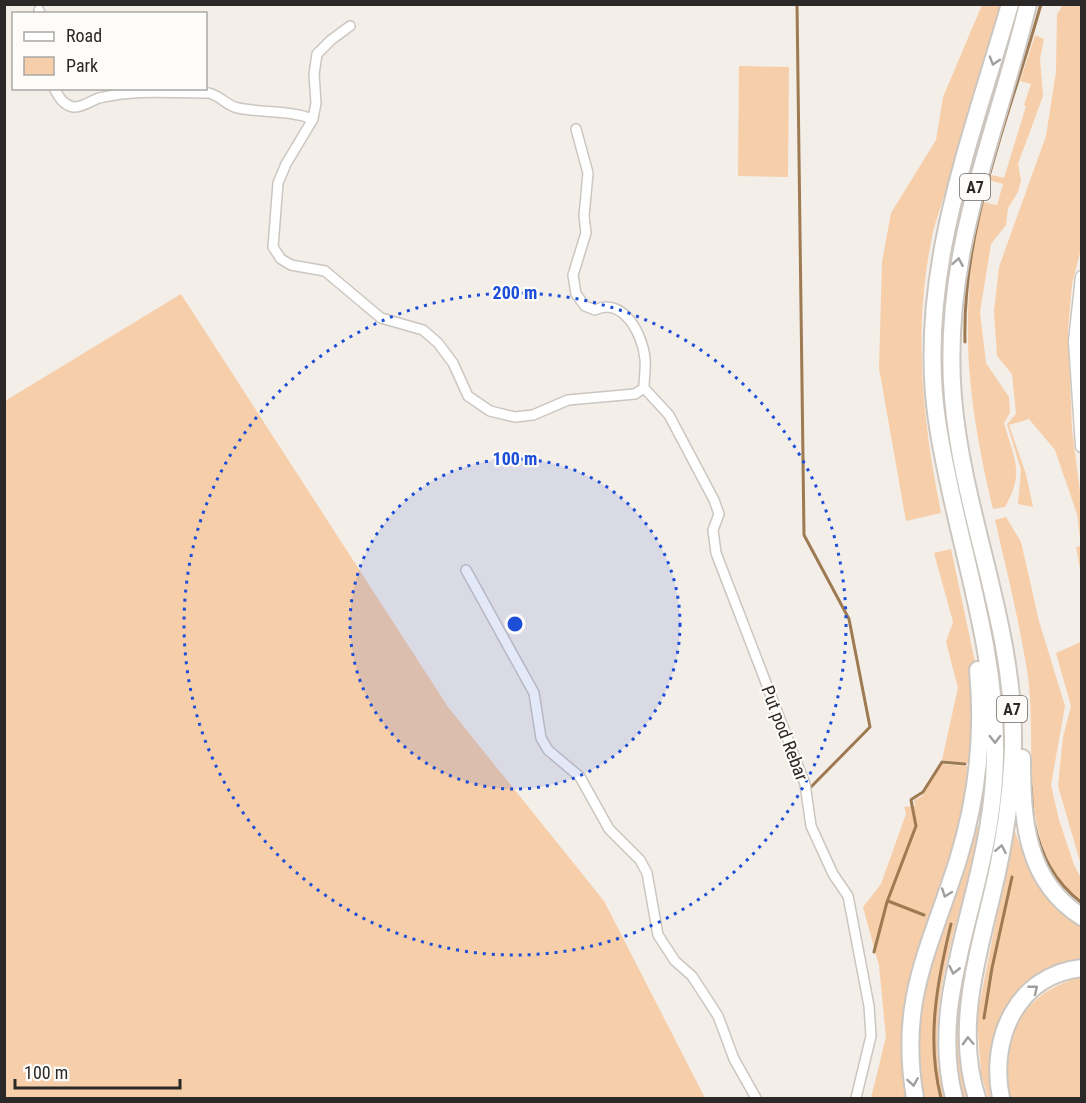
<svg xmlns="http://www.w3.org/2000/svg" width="1086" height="1103" font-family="'Roboto Condensed',sans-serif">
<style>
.green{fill:#f6cea9}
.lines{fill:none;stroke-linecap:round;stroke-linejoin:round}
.stream{stroke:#9e7a53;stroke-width:3}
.street-casing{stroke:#ccc6c0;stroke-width:12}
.secondary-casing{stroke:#ccc6c0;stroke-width:15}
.highway-casing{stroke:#ccc6c0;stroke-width:20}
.street{stroke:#fff;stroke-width:9}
.secondary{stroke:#fff;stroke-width:12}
.highway{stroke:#fff;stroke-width:16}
.oneway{stroke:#a09f9e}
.ring{fill:none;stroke:#1d4ed8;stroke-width:3;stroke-dasharray:3 6}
.labels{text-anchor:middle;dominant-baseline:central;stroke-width:4.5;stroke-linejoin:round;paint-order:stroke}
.shield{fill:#fefcf9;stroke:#6a6866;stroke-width:1.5}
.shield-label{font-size:16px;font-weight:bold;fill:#2b2927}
.street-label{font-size:18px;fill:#2b2927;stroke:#fefcf9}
.centre{fill:#1d4ed8;stroke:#fefcf9;stroke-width:3}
.ring-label{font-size:18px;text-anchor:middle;font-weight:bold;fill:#1d4ed8;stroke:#fefcf9;stroke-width:4.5;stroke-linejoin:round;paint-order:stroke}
</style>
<rect width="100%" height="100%" fill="#f4eee8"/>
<path class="green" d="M982,5h21l-69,223c-22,97 -12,189 7,285l-35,8 -27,-153 3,-106 9,-49 45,-73 7,-43z
M1063,5h19v240l-10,39 -4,46 4,99 9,71v74l-5,-27 5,-1 -4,-32 -22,-64 -26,-31 -20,6 17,49 7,33 -15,-3 3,-34 -14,-46 9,-10 -4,-40 -15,-18 -3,-45 5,-44 47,-131 10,-64 1,-58z
M1035,35l9,4 -4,20 3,37 -25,68 3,16 -3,12 -10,16 -2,17 -15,19 -11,68 6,51 23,34 1,16 -6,10c10,36 21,49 1,84l-12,2c-26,-109 -36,-198 -10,-307l14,3 6,-21 -14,-4 3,-5 12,3 22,-72 -2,-1 7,-21 -11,-3z
M739,66l50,1 -1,110 -50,-1z
M978,140l2,1 -28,114 -6,50 21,211 -3,1c-15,-66 -25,-131 -22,-199 2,-60 20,-120 36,-178z
M181,294l267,413 156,194 101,197h-700v-697z
M1006,517l15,25 18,79 26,85 -14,79 8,35 15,45 7,13v23c-67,-52 -43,-150 -53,-224 -8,-53 -21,-105 -33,-157z
M967,527h3l26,112 7,42 3,68 -6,73 -31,148 3,128h-9c-8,-34 -8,-67 -6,-102l45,-268 -6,-70z
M951,549l24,113 2,29 -2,73 -33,-4 16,-72 -12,-46 7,-20 -19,-69z
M1081,642v223l-23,-79 5,-49 8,-31 -15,-53z
M942,764l32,3 -7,43 -43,124 -15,164h-38l15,-61 -7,-71 -16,-59 18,-23 25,-70 -2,-7 11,-1 -1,-6 8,-4z
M976,826h5c-17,87 -62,183 -36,272h-20c-23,-97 26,-181 51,-272z
M1014,829l15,41 14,21 38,34v34c-75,19 -98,66 -86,139h-7l-7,-24 -4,-57z
M1081,977v121h-72c-14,-58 14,-106 72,-121z"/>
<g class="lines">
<path class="stream" d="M797,4l7,531 45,84 21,108 -61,62
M965,342c-3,-117 45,-226 76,-338
M1031,786l2,29
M912,799l11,-7 19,-30 23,2
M1034,822c7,33 20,60 48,81
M888,901l36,14
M874,952l13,-50 29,-76 -5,-26
M984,1018l8,-50 20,-91
M941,1098c-15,-58 -4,-116 10,-174"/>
<defs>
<path id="street" d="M39,10l1,4
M350,26l-19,14 -14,14 -3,20 2,29 -3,16 -27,45 -8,19 -5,64 8,12 10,6 34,6 56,47 42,12 15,13 15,20 15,33 22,15 25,6 18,-2 35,-15 67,-6 9,-6
M54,88c5,9 9,17 19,19 9,1 17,-6 26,-9 39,-9 70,-5 110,-5 12,3 18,13 29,15 25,5 51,2 75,11
M576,129l12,44 -4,43 2,17 -13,42 3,19 9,12 10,4c28,-14 48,25 50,49 1,9 -1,19 -1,29l25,27 45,85 5,14 -6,16 3,23 89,231 6,42 22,48 15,22 21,110 2,30 -15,62
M466,570l68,123 7,45 7,12 32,27 29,52 31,31 7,13 11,62 17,26 17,15 26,40 16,43 22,39"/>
<path id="secondary" d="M1082,277l-7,64 7,105"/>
<path id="highway" d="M1022,758c0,60 3,123 60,159
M915,1098c-17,-98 15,-149 43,-238 19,-61 26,-127 20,-190
M954,1098c-20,-79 9,-153 26,-230 9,-38 15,-78 15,-117 1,-113 -42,-220 -58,-331 -21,-143 34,-280 73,-416
M977,1098c-24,-74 4,-152 20,-225 9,-42 15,-85 16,-128 2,-119 -50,-229 -60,-347 -12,-143 42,-258 75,-394
M1001,1098c-12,-58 15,-123 81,-130"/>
</defs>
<use href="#street" class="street-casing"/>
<use href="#secondary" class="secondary-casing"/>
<use href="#highway" class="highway-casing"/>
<use href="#street" class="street"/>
<use href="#secondary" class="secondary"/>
<use href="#highway" class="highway"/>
</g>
<defs><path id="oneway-chevron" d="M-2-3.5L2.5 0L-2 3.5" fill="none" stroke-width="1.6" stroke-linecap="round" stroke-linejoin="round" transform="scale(1.5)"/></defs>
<g class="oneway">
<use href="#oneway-chevron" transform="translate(994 61) rotate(107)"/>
<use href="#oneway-chevron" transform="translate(958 262) rotate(-80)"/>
<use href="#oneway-chevron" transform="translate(995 739) rotate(89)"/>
<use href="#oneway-chevron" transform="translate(1001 849) rotate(-79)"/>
<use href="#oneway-chevron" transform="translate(946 893) rotate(110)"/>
<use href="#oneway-chevron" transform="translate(954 970) rotate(103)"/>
<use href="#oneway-chevron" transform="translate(1034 989) rotate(-39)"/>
<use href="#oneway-chevron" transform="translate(968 1041) rotate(-92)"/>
<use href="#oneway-chevron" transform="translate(913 1082) rotate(81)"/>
</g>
<circle cx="515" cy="624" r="165" fill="#1d4ed8" fill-opacity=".12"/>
<g class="ring">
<circle cx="515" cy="624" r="165"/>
<circle cx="515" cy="624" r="331"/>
</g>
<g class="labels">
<g class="shield">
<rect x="960" y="174" width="30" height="26" rx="4.5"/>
<rect x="997" y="696" width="30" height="26" rx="4.5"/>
</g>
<g class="shield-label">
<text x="975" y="187">A7</text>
<text x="1012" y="709">A7</text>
</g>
<g class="street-label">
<text transform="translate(785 733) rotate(69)">Put pod Rebar</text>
</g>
</g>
<circle cx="515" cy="624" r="9" class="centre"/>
<g class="ring-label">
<text x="515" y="299">200 m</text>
<text x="515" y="465">100 m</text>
</g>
<rect width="1086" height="1103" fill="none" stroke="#2b2927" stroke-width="12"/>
<rect x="12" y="12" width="195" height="78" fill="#fefcf9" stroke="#aaa8a5" stroke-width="1.5"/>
<rect x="24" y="32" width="30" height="9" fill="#ffffff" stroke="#aaa8a5" stroke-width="1.5"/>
<text x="66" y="42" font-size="18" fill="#2b2927">Road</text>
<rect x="24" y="57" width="30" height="18" fill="#f6cea9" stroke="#aaa8a5" stroke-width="1.5"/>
<text x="66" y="72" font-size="18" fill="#2b2927">Park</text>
<path d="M15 1079v9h165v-9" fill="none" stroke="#2b2927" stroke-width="3"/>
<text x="24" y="1079" font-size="18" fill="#2b2927" stroke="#fefcf9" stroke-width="4.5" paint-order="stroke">100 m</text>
</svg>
